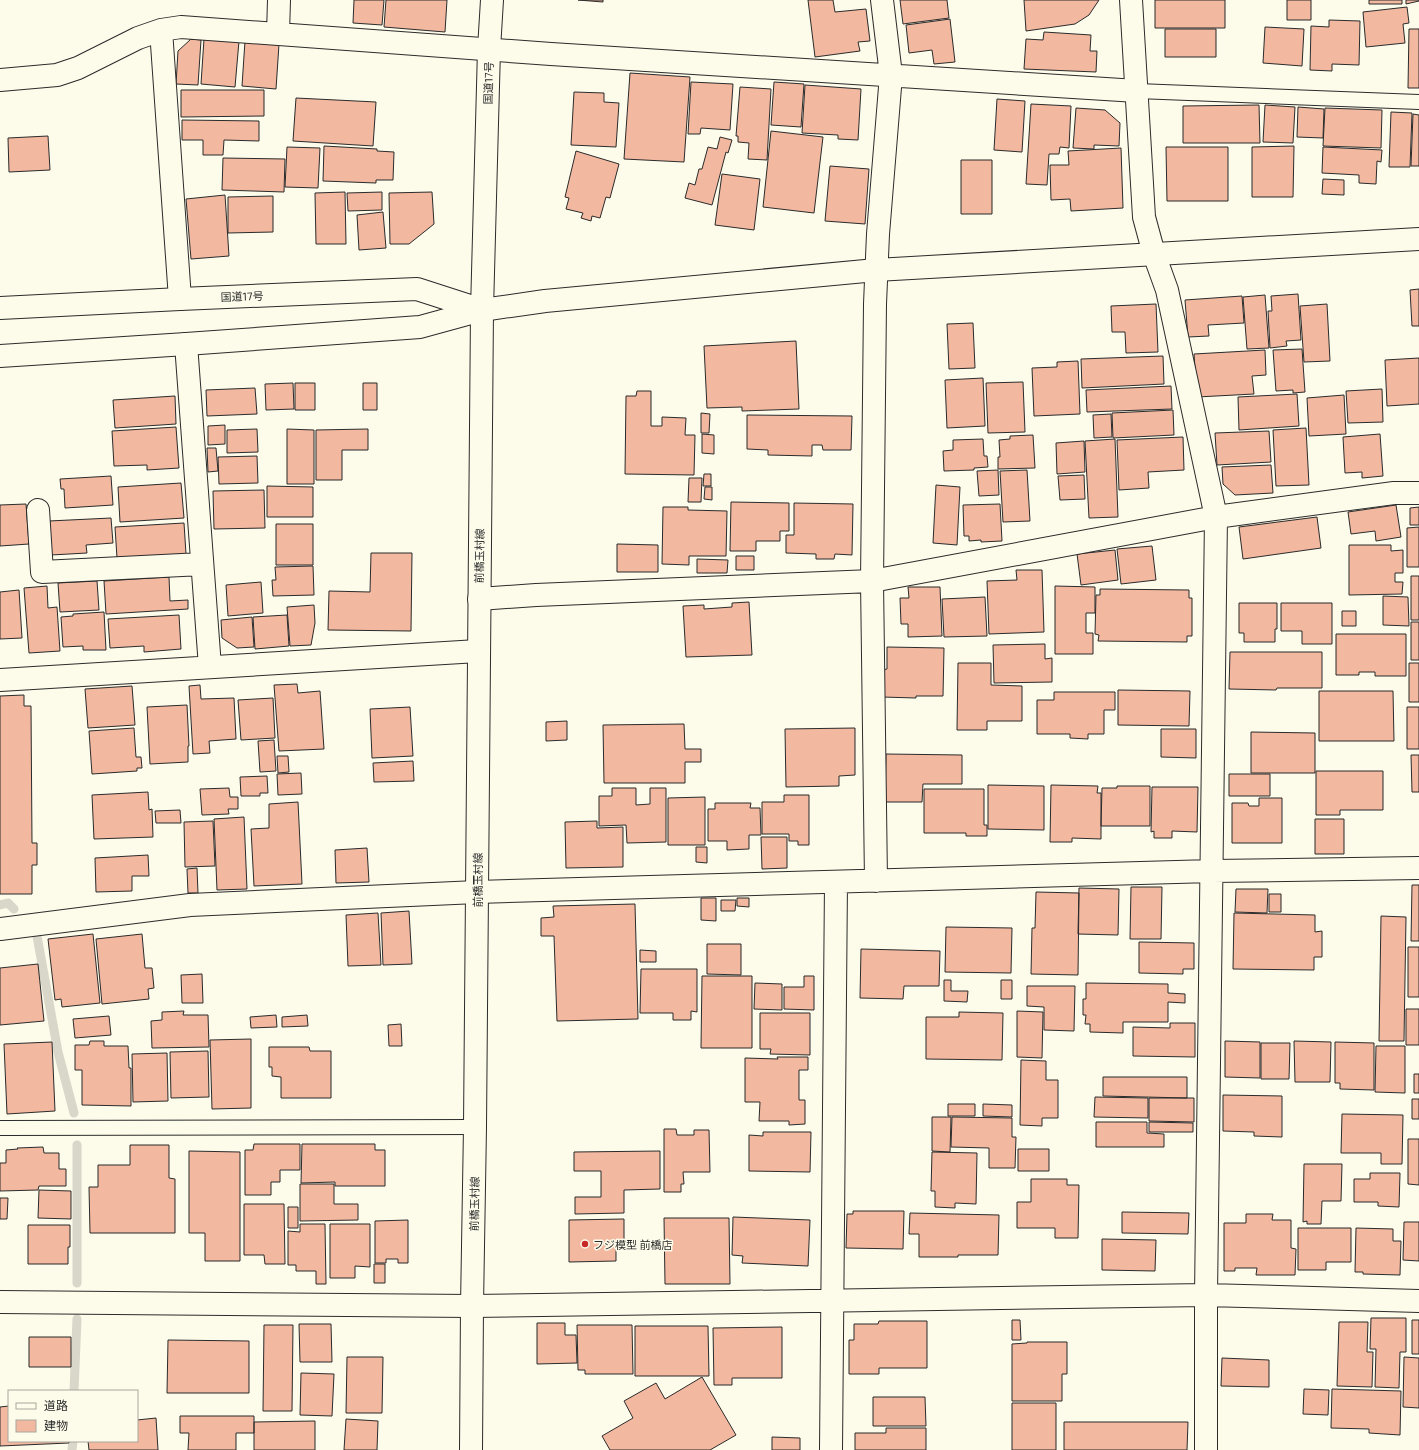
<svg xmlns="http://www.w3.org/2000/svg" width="1419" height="1450" font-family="'Exo 2','Noto Sans JP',sans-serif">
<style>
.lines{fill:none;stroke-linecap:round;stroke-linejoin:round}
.stream{stroke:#d8d7c9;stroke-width:9}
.building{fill:#f2b8a0;stroke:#2b2b2b}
.service-casing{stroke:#2b2b2b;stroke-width:16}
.minor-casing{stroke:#2b2b2b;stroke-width:24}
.tertiary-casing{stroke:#2b2b2b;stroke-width:24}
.primary-casing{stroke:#2b2b2b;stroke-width:24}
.trunk-casing{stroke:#2b2b2b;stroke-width:24}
.service{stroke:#fdfbea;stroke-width:14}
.minor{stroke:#fdfbea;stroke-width:22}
.tertiary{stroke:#fdfbea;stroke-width:22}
.primary{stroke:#fdfbea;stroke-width:22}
.trunk{stroke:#fdfbea;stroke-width:22}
.poi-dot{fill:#c62828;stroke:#fdfbea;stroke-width:1.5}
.labels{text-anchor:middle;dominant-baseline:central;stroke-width:3;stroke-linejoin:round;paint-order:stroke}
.street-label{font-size:11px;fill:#2b2b2b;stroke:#fdfbea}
.poi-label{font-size:11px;fill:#2b2b2b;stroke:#fdfbea;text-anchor:start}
</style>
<rect width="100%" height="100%" fill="#fdfbea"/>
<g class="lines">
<path class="stream" d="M0,905l8,-2 6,6
M37,936l21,116 16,61
M77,1145v138
M74,1391l3,-72
M72,1450l1,-9"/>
</g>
<path class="building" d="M354,0h30l-2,25 -29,-2z
M386,0h61l-2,32 -61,-5z
M578,0h25v2z
M808,0h25l2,12 31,-3 4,32 -12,1 2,9 -45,6z
M900,0h47l2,18 -46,6z
M1024,0h75l-10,15 -14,9 -49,7z
M1155,0h70v28h-70z
M1287,0h24v20h-24z
M1369,0h33v4h-33z
M1406,0h13v1l-13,3z
M1407,7l2,16 -6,1 2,19 -39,4 -3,-35z
M950,19l5,43 -21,2 -2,-14 -23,3 -3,-28z
M1329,20l31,1 -1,44 -27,-1v7l-22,-1 1,-44 18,1z
M1265,27l39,2 -2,37 -39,-3z
M1165,29h51v28h-51z
M1409,29h10v59h-11z
M1044,32l47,3 -1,16h7l-1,21 -72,-3 2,-30 17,1z
M191,39l10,1 -3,45 -22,-1 2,-33z
M204,39l35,2 -4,46 -34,-3z
M245,41l34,3 -3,45 -34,-3z
M630,73l60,4 -6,85 -60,-3z
M691,82l42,2 -3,46 -29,-2 -1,6h-12z
M774,82l30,2 -3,43 -30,-2z
M805,85l56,4 -3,51 -20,-1v-4l-36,-2z
M740,87l31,2 -4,71 -19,-1 1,-16 -11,-1v-6h-2z
M181,90h83v26l-83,1z
M574,92l30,1v9l15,1 -3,44 -45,-2z
M296,98l80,4 -3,44 -80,-5z
M997,99l28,2 -3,51 -28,-2z
M1031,104l40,2 -2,42 -9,-1 -1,7h-10l-2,31 -21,-1z
M1259,105l1,38h-77v-37z
M1265,105l30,2 -2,36 -30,-1z
M1298,107l26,2 -1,29 -26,-1z
M1076,108l29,2 15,13 -1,23 -25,-1v4l-21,-1z
M1325,108l57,2 -1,38 -58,-2z
M1391,112l21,1 -2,54h-21z
M1413,114l6,1v51h-8z
M182,120l77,1v20l-35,-1 -1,15h-20v-15h-21z
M771,131l52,6 -9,76 -51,-6z
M48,136l2,34 -41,2 -1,-34z
M720,137l12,3 -4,13 -2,-1 -14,53 -27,-7 4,-15 6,2 4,-16h3l6,-22 9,2z
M324,146l53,3v2l17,1 -1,28h-17v3l-53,-2z
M1294,146l-1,51h-41v-50z
M287,147l33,1 -2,40 -33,-1z
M1166,147h62v54h-61z
M1323,147l59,3 -1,12 -4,-1 -1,23 -17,-1v-8l-37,-2z
M1121,148l2,60 -52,3 -1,-12 -19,1 -1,-35h19l-1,-14z
M576,151l43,13 -9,34 -4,-1 -6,21 -8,-2 -1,5 -10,-3 2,-5 -17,-4 3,-11 -4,-1z
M223,158l62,1 -1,33 -62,-2z
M961,160h31v54h-31z
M830,166l39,3 -4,55 -40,-3z
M722,174l38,5 -6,51 -39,-5z
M1323,179l21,1v15l-22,-1z
M345,192l1,52h-30l-1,-51z
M382,192v18l-34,1 -1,-18z
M432,192l2,32 -25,20h-19l-1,-51z
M225,195l4,61 -38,3 -5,-60z
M273,196v36l-45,1v-36z
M383,212l3,36 -27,2 -2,-35z
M1419,289v37h-7l-2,-36z
M1298,294l3,46 -15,1 1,5 -17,2 -2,-37h4l-1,-15z
M1265,295l4,53 -22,1 -4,-52z
M1242,296l2,27 -36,2 1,11 -21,1 -3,-37z
M1156,304l2,48 -32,1 -1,-21h-13l-1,-26z
M1327,304l3,57 -26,1 -4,-56z
M973,323l2,45 -26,1 -2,-45z
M796,341l3,68 -57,2v-4l-35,1 -3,-62z
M1302,349l3,43 -12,1v-3l-17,1 -3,-41z
M1265,350l1,25 -14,1 2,18 -57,3 -3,-43z
M1163,356l1,28 -82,4 -1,-29z
M1419,358v46l-32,2 -2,-46z
M1078,361l2,53 -46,2 -2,-48 25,-1v-5z
M983,378l2,48 -38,2 -2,-48z
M1023,382l2,50 -37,1 -2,-50z
M293,383l1,26 -28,1 -1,-26z
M295,383h20v27h-20z
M363,383h14v27h-14z
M1171,386l1,23 -85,3 -1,-22z
M255,388l2,26 -50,2 -1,-26z
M1382,389l1,33 -35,1 -2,-32z
M637,391h14v35h11v-9l24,1 -1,17h10l-1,40 -69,-1 1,-78h10z
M1297,394l2,32 -60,4 -1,-33z
M1344,395l2,39 -37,2 -2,-38z
M175,396l1,28 -61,4 -2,-28z
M1173,410l1,25 -61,3 -1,-25z
M701,413l9,1 -1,19h-8z
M1111,414l1,23 -18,1 -1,-23z
M747,415l105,1 -1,34h-28l-1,-5h-10v11l-44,-1v-5l-21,-1z
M225,425v19l-17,1v-19z
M176,427l3,41 -32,2v-5l-33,1 -2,-35z
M1306,428l3,57 -33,1 -3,-56z
M257,429l1,23 -31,1v-23z
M287,429l27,1v54h-27z
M368,429v21h-26v30h-26v-50z
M1269,431l2,31 -54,3 -2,-32z
M702,434l12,1v19l-12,-1z
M1380,434l3,42 -21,2v-6l-17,1 -2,-36z
M1033,435l2,33 -37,1v-12h2l-1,-17 11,-1v-3z
M1183,437l1,33 -36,2 1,16 -30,2 -2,-50z
M983,439l1,17h3l1,11 -14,1v2l-30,1 -1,-20 10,-1v-10z
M1115,439l3,78 -29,1 -4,-77z
M1084,441l1,31 -28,2 -1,-31z
M207,448h9l2,23 -10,1z
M257,456l1,27 -39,1 -1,-27z
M1271,465l2,28 -38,2 -12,-11 -1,-17z
M998,470l1,25 -20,1 -2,-25z
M1027,470l3,51 -27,1 -3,-51z
M704,474h7v12h-8z
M1084,475l1,24 -25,1 -2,-24z
M111,476l2,29 -48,3 -1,-19h-3l-1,-10z
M689,478h13l-1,24h-13z
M181,483l3,35 -64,4 -2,-35z
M936,485l24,2 -3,58 -24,-2z
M267,486l46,1v30h-46z
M705,487h7v13l-8,-1z
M264,490l1,38 -51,1 -1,-38z
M731,502l58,1v28h-9v10h-24v10h-26z
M794,503l59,1 -1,51 -17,-1 -1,5h-18v-5l-30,-1v-18h8z
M26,504l3,40 -29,2v-41z
M1000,504l2,37 -21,1v-2l-12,1v-5h-5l-1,-31z
M1396,505l5,32 -25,4 -1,-10 -24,3 -3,-22z
M663,507h25v3l39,1 -1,45h-37v9l-27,-1z
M1419,507v18h-9v-17z
M1317,517l4,31 -78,11 -4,-32z
M111,518l2,25 -27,2 1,8 -36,2 -2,-34z
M184,523l2,31 -69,4 -2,-31z
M276,524h37v41h-37z
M1419,527v40h-12v-39z
M617,544l41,1v27h-41z
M1349,545h42v6l12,-1v23h-8v9h8l-1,12 -53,1z
M1152,546l4,34 -35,4 -4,-35z
M1115,550l3,30 -37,5 -4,-31z
M371,553h41l-1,78 -83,-1 1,-39 41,1z
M736,556h18v14h-18z
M697,559l31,1 -1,13h-30z
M313,566l1,29 -41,1 -1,-16h4l-1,-13z
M1016,570h26l2,62 -55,2 -2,-53 30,-1z
M1411,576h8v44h-8z
M169,577l1,24 18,-1v9l-82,5 -2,-33z
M97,581l2,29 -39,2 -2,-29z
M261,582l2,31 -35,3 -2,-31z
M47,586l1,22 9,-1 3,44 -31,2 -5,-65z
M1055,586l40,1v26h-9v20h7v21h-38z
M908,587h32l2,49 -34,1v-13h-7l-1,-26h9z
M1100,589l89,1v8h3v38h-5v6l-89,-1 1,-6 -4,-1 1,-39h4z
M19,590l3,48 -22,1v-47z
M1383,596l25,1 1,29 -26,-1z
M985,597l2,39 -43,1 -2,-38z
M749,602l3,53 -66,2 -3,-51 21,-1v4l28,-2v-4z
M1239,603h38v26h-2v13h-31v-9h-5z
M1281,603h51v41h-30v-13h-21z
M314,605l1,18 -4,22 -21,1 -3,-39z
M1342,611h14v15h-14z
M104,612l2,38h-23v-4l-20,1 -2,-30 12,-1v-2z
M179,615l2,34 -37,3v-6l-34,2 -2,-29z
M287,615l2,31 -34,3 -2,-32z
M252,617l2,30 -17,1 -15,-10 -1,-18z
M1411,622h8v38h-8z
M1336,634h70v42h-31v-4h-16v3h-23z
M1045,644v15l7,-1v24l-58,1 -1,-38z
M887,647l57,1 -1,48h-27v2l-34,-1v-27l5,-1z
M1230,652h92v36h-45l-1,2 -47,-1z
M958,663h33v22l31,1v35h-35v9h-30z
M1409,663h10v39h-10z
M297,684l1,9 22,-2 4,58 -45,2 -5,-66z
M200,685l1,14 33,-1 2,41 -27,2 1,12 -17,1 -4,-68z
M132,686l3,39 -47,3 -3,-39z
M1118,690l72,1 -1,35 -71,-1z
M1319,691h74l1,50h-75z
M1054,692h61v18h-11v24h-16v5l-18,-1v-4h-33v-34h17z
M24,695v11h7l1,137h5v22h-5v29h-32v-198z
M273,698l2,40 -34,2 -3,-40z
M187,705l2,41h-1v16l-38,2 -3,-57z
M410,707l3,49 -41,2 -2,-49z
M1407,707h12v42h-12z
M567,721v19l-21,1v-19z
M684,724l1,25h16v13h-16v21h-81l-1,-58z
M134,728l2,29h5l1,11h-5v3l-45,3 -3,-43z
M855,728v47l-16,1v10l-53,1 -1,-58z
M1161,729h35v29l-35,-1z
M1251,732l64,1v40h-64z
M274,740l2,31 -16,1 -2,-31z
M886,754l76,1v29h-39l-1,18h-37z
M1411,755h8v37h-7z
M277,756h11l1,16 -11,1z
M413,761l1,20 -40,1 -1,-19z
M1316,771h67v39h-43v5h-24z
M301,773l1,21 -24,1 -1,-21z
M1229,774h41v22h-41z
M267,776l1,17h-8v3h-19l-1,-19z
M988,785l56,1v44l-56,-1z
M1051,785l47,1 -1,7h4v46l-29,-1v4h-22z
M1117,786h33v40h-49l1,-38h15z
M1152,787h46l-1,45 -25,-1v7h-18v-7l-3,1z
M229,788l1,9h8v12h-10l1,5 -27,1 -2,-26z
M612,788h24v17l14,-1v-16h16v54l-39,1 -1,-18 -27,1v-30h13z
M924,789h60v36h3v11h-21v-3h-42z
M148,792l1,18 3,-1 1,28 -59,2 -2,-44z
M784,795h25v50h-11v-4h-9v-7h-27v-32h22z
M705,797v48h-37v-47z
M1259,798h23v45h-50v-40h16l1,3h10z
M298,802l4,82 -48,2 -3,-57 18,-1v-24z
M715,803h36l-1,5h10l1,27h-12v14l-22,1v-9h-19v-32h7z
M180,810l1,13h-25l-1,-12z
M244,817l3,72 -30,1 -3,-71z
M1315,819h29v35h-29z
M213,821l2,45 -30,1 -1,-45z
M597,821v7l26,-1v40l-57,1 -1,-46z
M761,837h26v31l-25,1z
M696,847h11v16l-11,-1z
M367,848l2,34 -33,1 -1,-33z
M148,855l1,21h-17v15l-36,1 -1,-34z
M197,868l1,25h-10l-1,-24z
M1412,885h7v56h-8z
M1131,887h31l-1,52h-31z
M1079,888l40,1 -1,46 -40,-1z
M1236,889h32l-1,24 -32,-1z
M1036,892l43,1 -1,82 -47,-1 1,-46h3z
M1269,894h12v18h-12z
M701,898h15v23l-15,-1z
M737,898h12v9l-12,-1z
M721,900h15l-1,11h-14z
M635,904l3,115 -81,2 -3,-85h-13v-18l13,-1 -1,-11z
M409,911l3,53 -29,1 -2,-52z
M378,913l3,52 -33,1 -2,-51z
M1234,913l81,2v17l7,-1v26h-8v13l-81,-1z
M1381,916l25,1 -2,124h-25z
M946,927l66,1 -1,45 -66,-1z
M93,934l7,69 -38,4 -1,-8 -6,1 -7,-61z
M142,934l3,34h7l2,20 -6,1 1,10 -47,5 -6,-65z
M1139,942l55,1v26h-11v5l-44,-1z
M707,944h34v31l-34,-1z
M1408,947h11v50h-11z
M861,949l79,2 -1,35h-35l-1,13 -43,-1z
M640,950l16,1v11h-16z
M38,964l6,57 -44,4v-57z
M641,969h56v43l-6,-1v9h-18v-7h-33z
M202,974l1,29h-21l-1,-28z
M702,976h50v72h-51z
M804,976h10v34l-30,-1v-22h20z
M944,980h7v11h17l-1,11 -23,-1z
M1001,980h11v19h-11z
M755,983l27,1v26l-28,-1z
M1086,983l82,1v9l17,1v9l-17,-1v20h-45v11l-33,-1v-8h-5l1,-9h-3v-16h3z
M1027,986h48l-1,45 -30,-1v-23l-17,-1z
M1406,1009h13v36h-13z
M184,1011l-1,4h25l1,32 -57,1 -1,-27 11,-1v-8z
M1017,1011l26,1 -1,46 -25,-1z
M959,1012l44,1 -1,47 -76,-1v-42h33z
M760,1013h50v42l-40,-1 1,-5h-11z
M276,1015l1,12 -26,1 -1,-11z
M307,1015l1,11 -26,1v-10z
M109,1016l2,19 -36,3 -2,-19z
M1170,1023h25v34l-62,-1v-29l37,1z
M401,1024l1,22h-13l-1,-21z
M251,1039v69l-39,1 -2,-69z
M90,1041h14v5h24l1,22h2v38l-49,-1v-35h-7v-25h14z
M1225,1041l35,1v36l-35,-1z
M1294,1041l37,1 -1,40h-35z
M52,1042l3,69 -48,3 -3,-70z
M1335,1042l39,1v47l-34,-1v-6h-5z
M1261,1043h29l-1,36h-28z
M1376,1046h29v47l-30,-1z
M269,1047h40l1,4h21v47h-50v-21l-9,-1v-9h-3z
M208,1051l1,46 -38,1 -1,-46z
M167,1053l1,48 -35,1 -1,-48z
M777,1057h31v13h-9v30h6v24l-16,1v-4h-30l1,-19h-15v-44l33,1z
M1021,1060l25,1v19h12v38h-16v8l-22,-1z
M1414,1074h5v19h-5z
M1103,1077h84v21l-84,-2z
M1223,1095l59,1v41l-28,-1v-4l-31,-1z
M1095,1097l53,1v20l-54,-1z
M1149,1098h45v24l-45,-1z
M1412,1099h7v20h-7z
M948,1104h27v12h-27z
M983,1104l29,1v12l-29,-1z
M1342,1114l61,1 -1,49h-21v-11h-40z
M932,1117h19l-1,35 -18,-1z
M952,1117l60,1v19h4l-1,31h-26v-20l-38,-1z
M1096,1122h51v11l17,1v13h-68z
M1149,1122l44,1v9h-44z
M664,1129h12l1,6h17v-5h15l1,42h-27l1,12h-3v8h-17z
M763,1132h48l-1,40 -61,-1v-36l14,1z
M1408,1139h11v46l-11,-1z
M254,1144h46v26h-20v12h-9v13h-26v-45h8z
M302,1144h73v6h10v36h-50v-4l-34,1z
M130,1145h39v33l6,1v54h-85l-1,-46h9v-22h32z
M43,1147l1,6h15v16h7v17h-27l-1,4 -38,1v-28h6v-13l12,-1 -1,-1z
M1018,1149h31v22h-31z
M189,1151l51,1v109h-35v-28h-16z
M660,1151v38l-36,1v23l-49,1v-17h26v-26h-27v-19z
M932,1152l45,1 -1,51 -21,-1v5l-20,-1v-16h-4z
M1304,1164h38l-1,37h-19l-1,23h-14v-3l-4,1z
M1370,1173h30l-1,34 -21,-1v-4h-24v-23h16z
M1031,1179h36v6h12l-1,53h-23v-10h-38v-26h14z
M300,1184h34v20h24v16l-58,1z
M39,1190l32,1v28l-33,-1z
M0,1198h8l-1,21h-7z
M244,1204h40l1,60h-20l-1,-9h-20z
M288,1207h10v21h-10z
M853,1211h51l-1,38 -57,-1 1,-34h6z
M1122,1212l67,1 -1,21 -66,-1z
M910,1213l89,2 -1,40h-40v2h-39v-23h-10z
M1246,1214h27l-1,6h19v28l5,1 -1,26h-39l1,-7h-22v3h-11v-48h22z
M733,1217l77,3 -2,46 -66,-3 1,-7 -11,-1z
M664,1218h65l1,66h-65z
M624,1219v22h-8v20l-47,1v-42z
M408,1220v43h-10v-4h-12v4h-11v-42z
M1404,1222h15v39l-16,-1z
M300,1224h25l1,60h-10v-13h-20v-6h-8v-34l12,1z
M330,1224h40v43l-15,-1v12h-25z
M28,1225h42v22h-2v17h-40z
M1298,1228h53v34h-25v8h-28z
M1356,1228l37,1v12h8l-1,34 -37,-1v-2h-8z
M1102,1239l54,1 -1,31 -53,-1z
M374,1264h11v19h-11z
M1371,1318h35v34h-6l-1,36 -24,-1 1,-38h-6z
M1012,1320h8l1,20h-9z
M1412,1320h7v34h-7z
M879,1321h48v47h-48v6h-30v-34h5v-16h24z
M1339,1322h29l-1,30h6l-1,35 -35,-1z
M537,1323h28v12h11l1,28 -40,1z
M299,1324h32l1,38h-32z
M264,1325h29l-1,86h-29z
M577,1325h55l1,49h-48v-4h-7z
M635,1326h73l1,50h-74z
M782,1327v51h-50v7h-18l-1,-57z
M29,1337h42v30h-42z
M168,1340l81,1v52h-82z
M1027,1342h40v32h-5v27h-50v-57l15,-1z
M347,1357h36l-1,56h-36z
M1404,1357l15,1v50l-16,-1z
M1222,1358l47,2v27l-48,-1z
M301,1373l33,1 -2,42 -32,-1z
M702,1377l34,58 -26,15h-100l-8,-14 31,-18 -9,-17 32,-18 9,16z
M1304,1389l25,1 -1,25 -25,-1z
M1332,1389l69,2 -1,44 -31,-2v-4l-38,-1z
M873,1397h52l1,29h-53z
M1012,1403h44v47h-44z
M9,1406v35h60v2l-69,3v-39z
M180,1416h74v17h-18v17h-48l1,-17h-9z
M156,1418l2,32h-69l-1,-9h49v-21z
M346,1419l32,2 -1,29h-33z
M315,1421v29h-61v-28z
M1064,1422h124l-1,28h-123z
M886,1428h40v22h-71v-17h31z
M772,1437l28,1v12h-28z"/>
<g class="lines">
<defs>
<path id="service" d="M1137,91l282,11
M0,1128l475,-1"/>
<path id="minor" d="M161,30l19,269
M278,34l1,-34
M0,80l57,-5 21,-7 60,-30 23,-8 20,-3 370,27 586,37
M1154,254l13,36 49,227 -10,778v155
M186,344l24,323
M38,510l4,62 160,-8
M479,599l57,-4 336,-14 344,-64 178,-24h25
M0,680l478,-29
M876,881l-4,-300 3,-277 3,-70 13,-159 -9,-75
M0,929l190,-24 287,-13 735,-21 207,-3
M0,1302l472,4 734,-11 213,6
M831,1450l5,-568"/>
<path id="tertiary" d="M1131,0l13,217 10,37
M482,310l63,-9 331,-31 543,-31"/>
<path id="primary" d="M471,1450l1,-144 3,-179 2,-235 5,-582"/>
<path id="trunk" d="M0,308l180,-9 237,-10 65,21
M482,310l7,-261 3,-49
M0,356l186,-12 234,-17 62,-17"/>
</defs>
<use href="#service" class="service-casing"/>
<use href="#minor" class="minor-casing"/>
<use href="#tertiary" class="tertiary-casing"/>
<use href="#primary" class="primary-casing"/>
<use href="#trunk" class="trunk-casing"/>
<use href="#service" class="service"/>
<use href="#minor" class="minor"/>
<use href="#tertiary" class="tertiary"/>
<use href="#primary" class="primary"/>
<use href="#trunk" class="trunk"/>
</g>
<circle class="poi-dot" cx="585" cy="1244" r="4"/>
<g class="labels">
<g class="street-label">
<text transform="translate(488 83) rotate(-89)">国道17号</text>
<text transform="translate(242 296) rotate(-2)">国道17号</text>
<text transform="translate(479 556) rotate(-89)">前橋玉村線</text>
<text transform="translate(477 880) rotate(-90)">前橋玉村線</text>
<text transform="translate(474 1204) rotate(-89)">前橋玉村線</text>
</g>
<g class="poi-label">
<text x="593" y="1244">フジ模型 前橋店</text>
</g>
</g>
<rect x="8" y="1390" width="130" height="52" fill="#fdfbea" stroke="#a9a89e"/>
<rect x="16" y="1403" width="20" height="6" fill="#fdfbea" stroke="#a9a89e"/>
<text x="44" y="1410" font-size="12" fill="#2b2b2b">道路</text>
<rect x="16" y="1420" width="20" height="12" fill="#f2b8a0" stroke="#a9a89e"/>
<text x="44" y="1430" font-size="12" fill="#2b2b2b">建物</text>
</svg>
